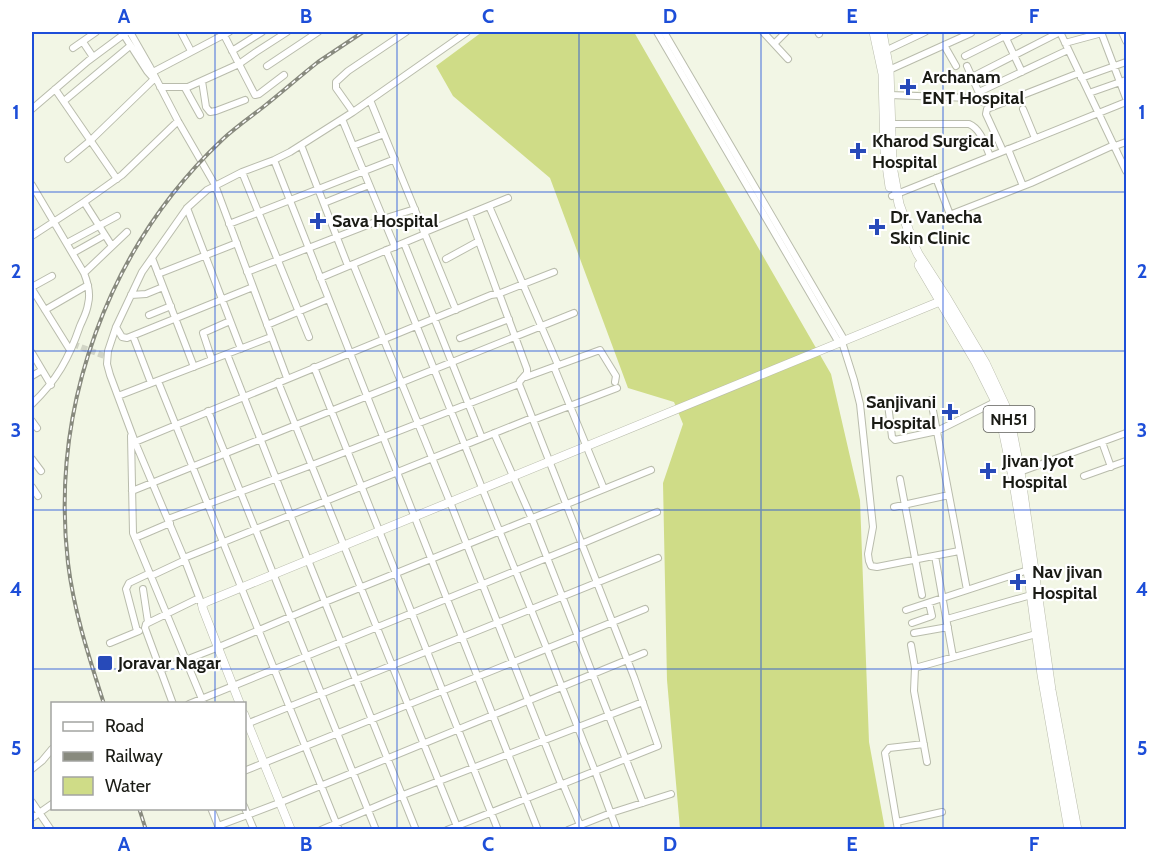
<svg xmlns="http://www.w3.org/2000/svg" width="1158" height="861" font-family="Cabin,sans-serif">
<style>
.water{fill:#cfdc87}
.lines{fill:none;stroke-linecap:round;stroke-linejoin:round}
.minor-tunnel{stroke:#d2d5c6;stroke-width:6;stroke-dasharray:6 3;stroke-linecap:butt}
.minor-casing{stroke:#b9bcac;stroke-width:8}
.major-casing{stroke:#b9bcac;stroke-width:9}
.highway-casing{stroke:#b9bcac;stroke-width:10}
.minor{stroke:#fff;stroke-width:6}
.major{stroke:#fff;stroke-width:8}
.highway{stroke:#fff;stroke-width:9}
.rail-casing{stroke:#888a7e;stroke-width:4}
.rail{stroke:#fff;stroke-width:1.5;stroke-dasharray:4.5;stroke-linecap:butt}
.grid{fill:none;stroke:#1d4ed8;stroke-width:1.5;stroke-opacity:0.55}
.poi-dot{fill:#274ab9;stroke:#fff;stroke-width:2}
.labels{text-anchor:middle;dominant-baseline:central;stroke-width:4.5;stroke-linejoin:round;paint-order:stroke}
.shield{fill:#fff;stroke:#5f5f5b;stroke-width:1.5}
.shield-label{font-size:16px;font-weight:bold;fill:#1a1b15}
.poi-label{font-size:18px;font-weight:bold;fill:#1a1b15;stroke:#fff;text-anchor:start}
.neatline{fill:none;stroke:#1d4ed8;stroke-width:2}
.grid-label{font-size:20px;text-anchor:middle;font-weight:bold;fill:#1d4ed8}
</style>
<rect width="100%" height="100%" fill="#f2f6e5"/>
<path class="water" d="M482,32h152l197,342 29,126 9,242 16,87h-205l-13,-149 -4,-197 20,-59 -9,-22 -46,-14 -78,-210 -97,-82 -17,-30z"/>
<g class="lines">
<path class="minor-tunnel" d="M73,344l34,13"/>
<defs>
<path id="minor" d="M122,32l25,39 7,8
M130,32l20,35 28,54 37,64 72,193
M181,32l10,19
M657,32l182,311
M664,32l181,309
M763,32l25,27
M818,32l1,2
M1003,32l19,40
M1060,32l66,139
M1101,32l25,66
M1122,32l4,9
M224,35l31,60 4,-1 25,-19
M1007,38l12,-6
M83,42l10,15
M1065,43l37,-10
M774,44l12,-12
M944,45l12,21
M73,48l23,-16
M232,51l30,-19
M885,51l40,-19
M965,56l40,-20
M267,66l51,-34
M967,66l16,36
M889,70l82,-37
M153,72l76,-40
M972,77l88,-45
M1081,78l45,-16
M202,81l4,26 4,5 6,-1 29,-11
M160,87h28l51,-23 17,-12 31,-20
M185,88l15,27
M55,89l62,90
M979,92l89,-42
M1089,93l37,-13
M890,95l80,3
M370,100l86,210
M64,101l66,-55
M32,109l56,-48 39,-29
M1023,109l12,29
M353,112l-17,-24v-6l12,-11 58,-39
M342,119l53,128
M890,124h79c12,5 16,21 21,32
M301,145l47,121
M353,146l31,-12
M1115,146l11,-4
M1008,149l15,37
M1003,151l-17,-37 1,-5 92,-36
M68,159l23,-19 63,-61
M274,160l264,670
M242,172l67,165
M936,178l13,34 3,2 79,-31 83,-38
M32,185l52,88c4,10 7,20 4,31 -1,8 -5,15 -8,22 -11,32 -23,54 -48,78
M892,196l234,-94
M84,202l28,44
M324,203l45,-18
M489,206l69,159
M187,208l54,141
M469,214l29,80 56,-22
M229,224l166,-65
M425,232l83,-34
M32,236l52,-34 38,-27 56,-54
M67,243l50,-27
M404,243l78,195
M386,250l161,399 48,122 22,59
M73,253l32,-18
M152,258l42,109
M446,259l33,-18
M353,264l97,238 111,282
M247,272l136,-53 32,-10
M84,273l43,-41
M158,274l79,-31
M320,278l105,-44
M32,287l20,-11
M32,289l38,61
M131,295l15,-1 17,-7
M45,310l43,-25
M149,315l22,-9
M267,325l61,-26
M116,327l6,10 5,1 126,-51
M133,336l18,47
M460,338l49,-19
M842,342l12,38 6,24 13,123 -5,27 1,7 2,5 6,1 82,-16
M32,353l19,32
M227,354l81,206 108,270
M212,360l-9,-27 27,-12
M314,367l184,463
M554,367l50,122
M32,376l10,-6
M526,377l74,-27 16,26 -1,6
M158,381l181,449
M278,382l180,447
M118,396l153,-59
M931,400l36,190
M888,404l4,33 3,3 42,-9 58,-29
M208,411l168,419
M533,420l84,-32
M32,421l5,7
M494,433l38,86 111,284
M131,436l2,97 71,171
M135,442l356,-147 7,-1 2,2 27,73v4l-7,8 -1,3 115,293 24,69 -211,84
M1102,442l9,25
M32,459l9,12
M1017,473l109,-40
M1084,476l42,-15
M900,479l22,116
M32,487l6,9
M132,491l442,-178
M894,507l55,-12
M168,519l144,-54 207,-81
M135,538l35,-15
M935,556l18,101
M184,558l348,-140
M151,576l34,-16
M143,589l5,33
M202,605l-18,-47 -49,-116 -25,-67 -3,-11 1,-13 8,-24 26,-55 45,-64 20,-18 35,-18 32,-12 16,-8 63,-40 114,-80
M906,610l122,-40
M947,619l84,-24
M912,623l20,-7 -3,-13
M137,631l-11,-42 3,-6 21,-10
M914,633l34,-6
M110,643l29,-12
M911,645l4,23
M160,670l59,-23 106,-45 326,-132
M173,704l-28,-76 1,-4 53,-26
M189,704l392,-160 76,-32
M244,725l414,-167
M927,762l-13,-71 1,-23 121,-34
M32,769l10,-8 10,-12
M244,771l401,-162
M563,784l17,41
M32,802l19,28
M244,806l10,24
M211,808l8,20
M32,818l20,-14
M897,822l45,-10
M218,826l61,-23 365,-150
M321,830l82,-35 240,-93
M568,830l43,-17 60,-19
M898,830l-13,-77 4,-5 35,-4"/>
<path id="major" d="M240,704l-37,-95 -1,-4 4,-3 740,-303
M244,714l47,116"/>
<path id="highway" d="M874,32l9,42 2,77 5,36
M882,32l7,38 3,96 7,38 8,22 5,15 6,13 29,45 38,64 20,43 6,20 9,46 31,218 26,140
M919,265l57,97 19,38 6,20 12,57 15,93 14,105 27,155"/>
</defs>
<use href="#minor" class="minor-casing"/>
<use href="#major" class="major-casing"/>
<use href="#highway" class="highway-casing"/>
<use href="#minor" class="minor"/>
<use href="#major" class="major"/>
<use href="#highway" class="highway"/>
<defs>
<path id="rail" d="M104,704c-15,-47 -30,-92 -36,-141 -18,-156 40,-316 155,-424 12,-11 26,-21 39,-31 19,-15 37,-31 56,-46 15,-10 30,-20 45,-30
M139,808l7,22"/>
</defs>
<use href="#rail" class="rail-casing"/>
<use href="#rail" class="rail"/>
</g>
<path class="grid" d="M215,32v672M397,32v798M579,32v798M761,32v798M943,32v798M32,192h1094M32,351h1094M32,510h1094M32,669h1094M215,808v22"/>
<g class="poi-dot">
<path d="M905 78h6v6h6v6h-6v6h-6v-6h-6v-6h6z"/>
<path d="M855 142h6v6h6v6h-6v6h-6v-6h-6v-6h6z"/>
<path d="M315 212h6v6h6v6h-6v6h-6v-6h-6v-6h6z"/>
<path d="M874 218h6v6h6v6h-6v6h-6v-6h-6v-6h6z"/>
<path d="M947 403h6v6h6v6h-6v6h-6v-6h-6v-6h6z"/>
<path d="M985 462h6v6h6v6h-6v6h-6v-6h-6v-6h6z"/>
<path d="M1015 573h6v6h6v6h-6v6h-6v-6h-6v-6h6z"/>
<rect x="97" y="655" width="16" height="16" rx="3"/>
</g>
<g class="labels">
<rect class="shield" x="983.5" y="406" width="51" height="26" rx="4.5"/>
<g class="shield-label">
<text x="1009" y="419">NH51</text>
</g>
<g class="poi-label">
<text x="922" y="77">Archanam<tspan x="922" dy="21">ENT Hospital</tspan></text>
<text x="872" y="141">Kharod Surgical<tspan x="872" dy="21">Hospital</tspan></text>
<text x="890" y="217">Dr. Vanecha<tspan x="890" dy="21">Skin Clinic</tspan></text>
<text x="332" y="221">Sava Hospital</text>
<text x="936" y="402" text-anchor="end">Sanjivani<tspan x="936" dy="21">Hospital</tspan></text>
<text x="1002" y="461">Jivan Jyot<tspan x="1002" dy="21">Hospital</tspan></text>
<text x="1032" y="572">Nav jivan<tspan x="1032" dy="21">Hospital</tspan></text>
<text x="118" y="663">Joravar Nagar</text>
</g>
</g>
<rect width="1158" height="861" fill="none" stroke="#ffffff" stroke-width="66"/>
<rect x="51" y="702" width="195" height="108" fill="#ffffff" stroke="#a3a4a1" stroke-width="1.5"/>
<rect x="63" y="722" width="30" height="9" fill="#ffffff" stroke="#a3a4a1" stroke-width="1.5"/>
<text x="105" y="732" font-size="18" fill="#1a1b15">Road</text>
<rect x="63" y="752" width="30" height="9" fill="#888a7e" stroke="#a3a4a1" stroke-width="1.5"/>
<text x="105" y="762" font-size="18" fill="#1a1b15">Railway</text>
<rect x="63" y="777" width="30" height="18" fill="#cfdc87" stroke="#a3a4a1" stroke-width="1.5"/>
<text x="105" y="792" font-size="18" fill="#1a1b15">Water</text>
<rect x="33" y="33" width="1092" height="795" class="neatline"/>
<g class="grid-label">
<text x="124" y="23">A</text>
<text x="306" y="23">B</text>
<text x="488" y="23">C</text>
<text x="670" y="23">D</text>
<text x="852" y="23">E</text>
<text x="1034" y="23">F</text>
<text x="16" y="119">1</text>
<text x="1142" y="119">1</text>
<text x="16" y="278">2</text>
<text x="1142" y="278">2</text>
<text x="16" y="437">3</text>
<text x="1142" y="437">3</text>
<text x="16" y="596">4</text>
<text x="1142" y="596">4</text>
<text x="16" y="755">5</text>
<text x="1142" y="755">5</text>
<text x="124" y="851">A</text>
<text x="306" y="851">B</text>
<text x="488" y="851">C</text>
<text x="670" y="851">D</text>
<text x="852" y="851">E</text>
<text x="1034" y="851">F</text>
</g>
</svg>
